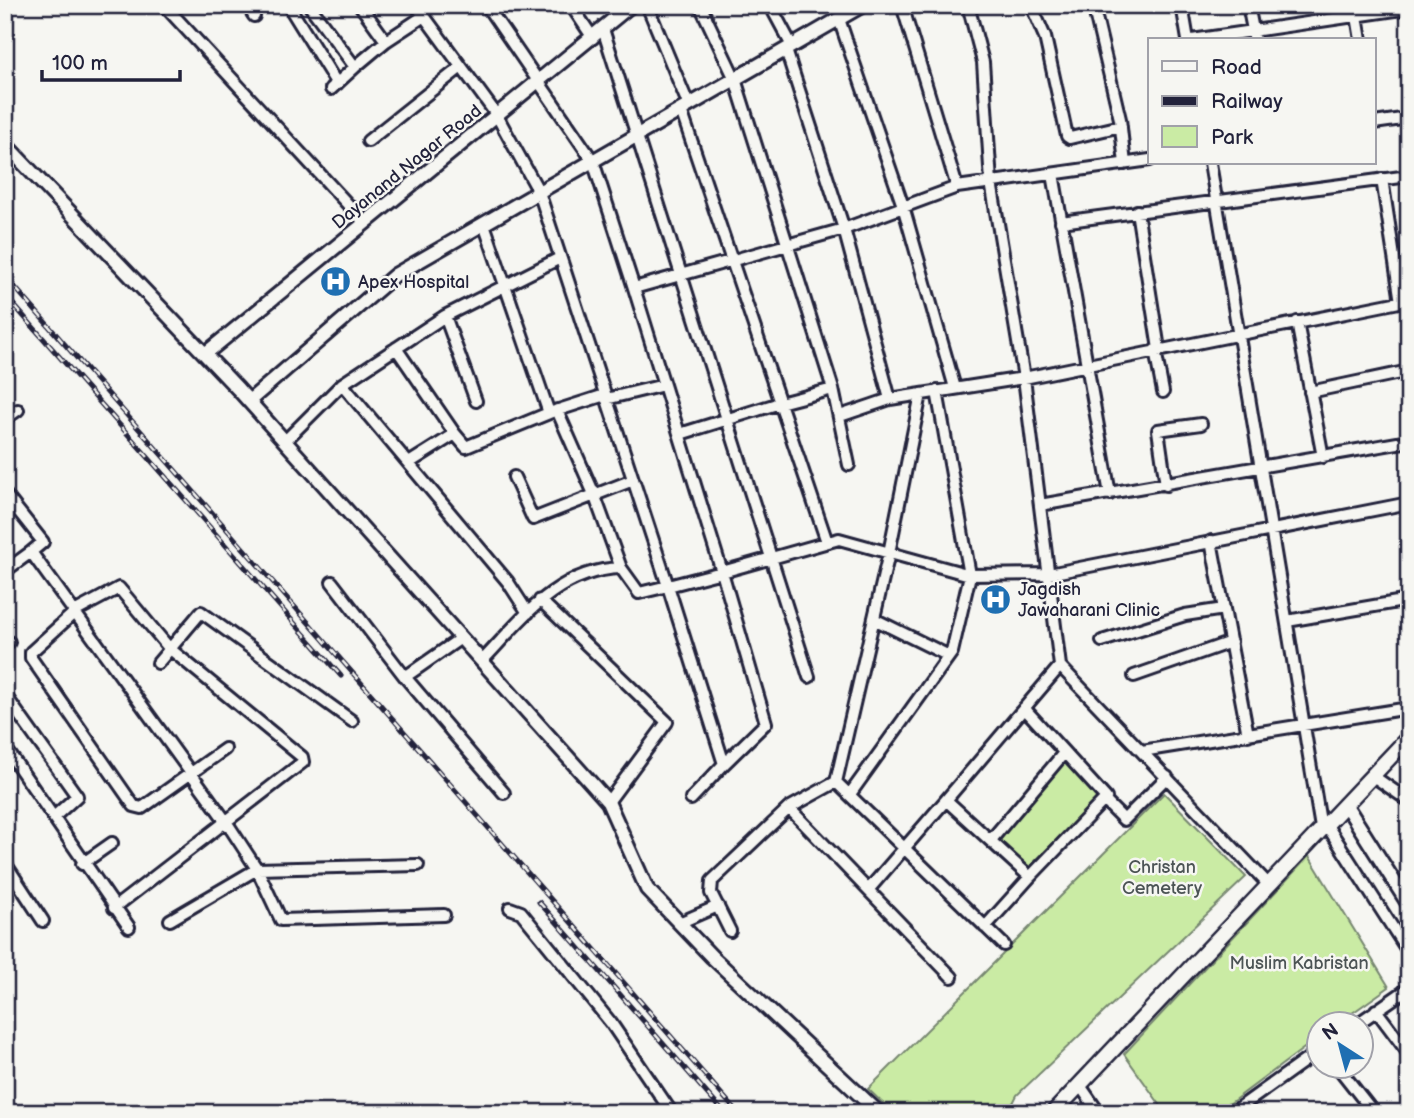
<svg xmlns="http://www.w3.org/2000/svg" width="1414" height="1118" font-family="'Balsamiq Sans',sans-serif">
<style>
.green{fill:#caeba4;stroke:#768670;stroke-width:2}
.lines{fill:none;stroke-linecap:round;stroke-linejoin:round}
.minor-casing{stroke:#22223b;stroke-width:16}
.tertiary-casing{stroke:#22223b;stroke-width:18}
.secondary-casing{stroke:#22223b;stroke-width:19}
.minor{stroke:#f6f6f2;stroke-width:10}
.tertiary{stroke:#f6f6f2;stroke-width:12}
.secondary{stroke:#f6f6f2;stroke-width:14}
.rail-casing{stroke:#22223b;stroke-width:5}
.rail{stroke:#f6f6f2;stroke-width:2.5;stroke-dasharray:8;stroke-linecap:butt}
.labels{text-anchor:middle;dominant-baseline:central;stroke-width:5;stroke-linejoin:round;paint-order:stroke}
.street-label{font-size:18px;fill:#22223b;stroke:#f6f6f2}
.poi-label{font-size:18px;fill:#22223b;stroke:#f6f6f2;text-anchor:start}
.park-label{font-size:18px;fill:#4c5455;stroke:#f6f6f2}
</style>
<rect width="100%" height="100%" fill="#f6f6f2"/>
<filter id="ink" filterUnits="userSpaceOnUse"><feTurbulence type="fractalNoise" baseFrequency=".0143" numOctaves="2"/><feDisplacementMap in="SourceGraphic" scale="14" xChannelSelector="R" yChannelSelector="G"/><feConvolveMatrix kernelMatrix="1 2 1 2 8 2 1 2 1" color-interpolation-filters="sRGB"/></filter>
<g filter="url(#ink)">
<path class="green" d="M1064,760l37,36 -72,71 -31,-28z
M1164,793l82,84 -229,218 -9,18h-115l-25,-24z
M1309,856l80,131 -51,36 -18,1 -1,13 -102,76h-51l-42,-59z"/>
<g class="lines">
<defs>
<path id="minor" d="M164,5l201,218
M247,5l7,11
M309,5l46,62 31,-26
M360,5l26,36 38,-25
M416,5l80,109 43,78 129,394 -29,7 -18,-25c-64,2 -99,51 -139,93
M486,5l107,156 41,127
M571,5l22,33
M647,5l42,101
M700,5l35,74 98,310 16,76
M770,5l22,41
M902,5l55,182
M968,5l15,57 8,120 33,196 36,288 208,218
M1031,5l14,32 22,99 3,2 51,-12
M1093,5l27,114 5,45
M1182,5l6,35
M1248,5l7,35
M290,8l47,76
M1357,16l4,24
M839,19l64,187 52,182
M603,29l206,648
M1192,40l217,-32
M786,50l58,179 113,-42 193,-27
M331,89l24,-22
M681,110l99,293 53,-14
M1374,123l35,-5
M368,141l93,-74
M1210,163l111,665
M1053,174l57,320
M1382,179l19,123
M1137,211l22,138
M1061,222l348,-46
M484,224l65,189
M1409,300l-385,78 -134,21 -46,-170 -210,59 88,284 -54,14 56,178 42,-41 -44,-151 117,-33 131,36 79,-1 360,-71
M445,316l31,85
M1297,322l26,135
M396,348l59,86 -46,29
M1155,350l8,42
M342,384l166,198 20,31
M1310,392l99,-21
M921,394l-32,159 -53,229 168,163
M606,399l58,-14
M557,410l37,84 27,74
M840,416l50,-17
M5,419l13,-9
M455,434l11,13 83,-34 56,-18
M680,434l100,-31 47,139
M285,441l57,-57 103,-68 115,-58
M514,477l19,42 100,-39
M1166,485l-8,-55 43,-6
M5,494l38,48 -12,10
M1040,505l369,-64
M1211,541l37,194
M5,571l26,-19 196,271 30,46 24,51 163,-5
M332,582l73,95 99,116
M540,600l127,122 -59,80
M874,619l75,37
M1287,621l122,-21
M1102,641l83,-26 39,-6
M5,645l4,-3
M158,663l43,-51 151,109
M1134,676l97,-34
M405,677l56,-39
M5,695l72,101 -22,20
M1024,708l82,90 -76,79
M5,747l124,180
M1142,751l267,-43
M1373,776l36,25
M850,794l102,-142 18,-77 -33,-184
M691,799l33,-35
M1104,800l20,20 43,-43
M789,808l163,169
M1326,824l83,129
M991,840l73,-87
M5,863l38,58
M82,864l30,-21
M869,889l77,-89
M114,908l189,-146 -1,-5 -133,-109 -50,-60 -43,23 -45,41v6l103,148 8,2 83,-59
M510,908l11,4 90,111 61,90
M170,920l87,-51 161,-4
M679,923l39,-17
M985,927l45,-50 -84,-77 114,-134
M730,931l-19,-38 1,-12 77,-73 47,-26
M1376,1010l33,44
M1357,1024l52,-36
M1337,1066l33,42 -6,5
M1079,1084l20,29
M1232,1113l88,-63"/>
<path id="tertiary" d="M5,144l233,245 370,413 39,87 65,68 167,156
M205,354l426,-349
M249,401l146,-126 468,-270
M1345,804l64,101"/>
<path id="secondary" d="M1053,1113l356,-376"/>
</defs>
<use href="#minor" class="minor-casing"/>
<use href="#tertiary" class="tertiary-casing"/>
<use href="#secondary" class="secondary-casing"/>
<use href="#minor" class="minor"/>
<use href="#tertiary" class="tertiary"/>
<use href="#secondary" class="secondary"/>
<defs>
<path id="rail" d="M5,276l733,837
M5,295l336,381
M539,902l185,211"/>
</defs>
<use href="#rail" class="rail-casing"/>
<use href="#rail" class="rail"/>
</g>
</g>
<defs>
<symbol id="hospital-disc" viewBox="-11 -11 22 22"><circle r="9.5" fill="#1f6fb2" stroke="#f6f6f2"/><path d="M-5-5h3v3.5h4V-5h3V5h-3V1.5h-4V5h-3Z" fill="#fff"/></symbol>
</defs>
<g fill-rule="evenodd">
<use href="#hospital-disc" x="318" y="264" width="35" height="35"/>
<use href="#hospital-disc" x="978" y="582" width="35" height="35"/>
</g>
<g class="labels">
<g class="street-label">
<text transform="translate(407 167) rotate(-39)">Dayanand Nagar Road</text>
</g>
<g class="poi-label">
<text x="358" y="282">Apex Hospital</text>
<text x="1018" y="589">Jagdish<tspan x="1018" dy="21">Jawaharani Clinic</tspan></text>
</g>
<g class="park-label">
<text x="1162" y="867">Christan<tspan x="1162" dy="21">Cemetery</tspan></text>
<text x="1299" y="963">Muslim Kabristan</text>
</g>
</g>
<rect width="1414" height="1118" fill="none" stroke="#f6f6f2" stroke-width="28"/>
<rect x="14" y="14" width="1386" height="1090" fill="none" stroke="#22223b" stroke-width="2.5" filter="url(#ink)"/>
<rect x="1148" y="38" width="228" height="126" fill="#f6f6f2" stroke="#a1a1a9" stroke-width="2"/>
<rect x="1162" y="61" width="35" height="10" fill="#f6f6f2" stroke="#a1a1a9" stroke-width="2"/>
<text x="1211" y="74" font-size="21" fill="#22223b">Road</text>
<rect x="1162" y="96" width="35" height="10" fill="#22223b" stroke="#a1a1a9" stroke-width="2"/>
<text x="1211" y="108" font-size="21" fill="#22223b">Railway</text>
<rect x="1162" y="126" width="35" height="21" fill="#caeba4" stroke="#a1a1a9" stroke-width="2"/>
<text x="1211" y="144" font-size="21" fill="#22223b">Park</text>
<g transform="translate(1340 1045) rotate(324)"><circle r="33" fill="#f6f6f2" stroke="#a1a1a9" stroke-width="2"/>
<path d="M0-5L12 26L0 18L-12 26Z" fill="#1f6fb2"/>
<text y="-10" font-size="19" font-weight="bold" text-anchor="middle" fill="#22223b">N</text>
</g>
<path d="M42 70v10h138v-10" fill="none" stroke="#22223b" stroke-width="3.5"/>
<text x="52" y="70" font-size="21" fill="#22223b" stroke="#f6f6f2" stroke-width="5" paint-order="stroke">100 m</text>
</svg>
